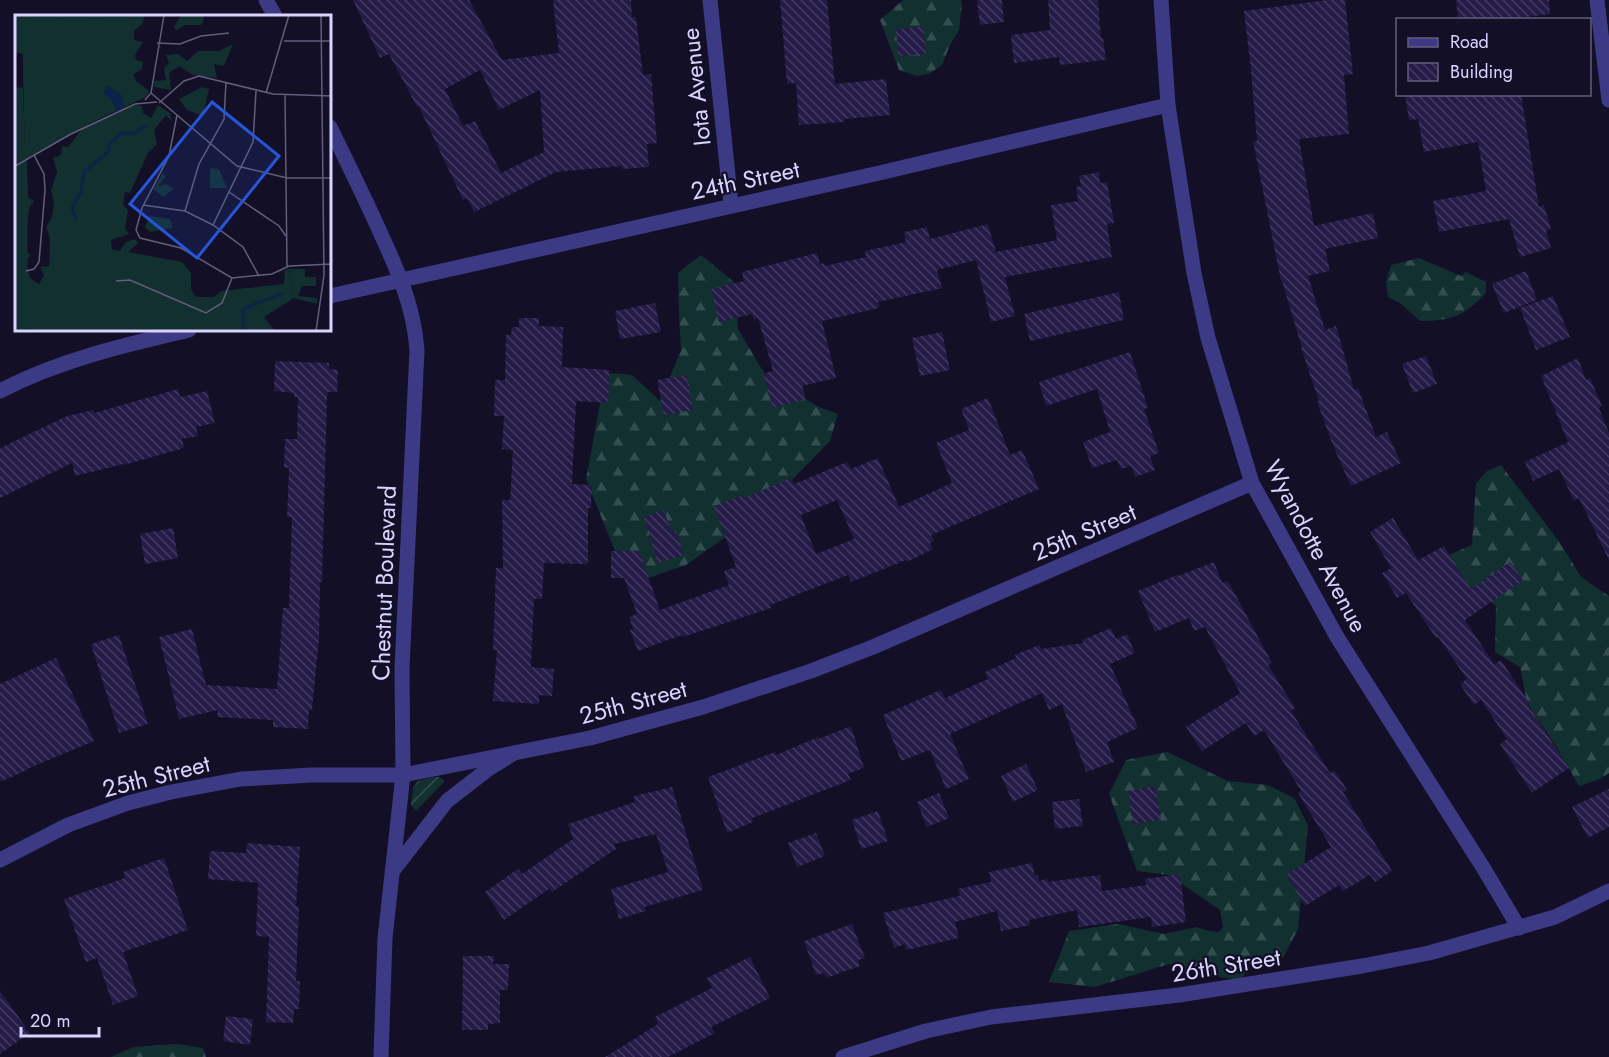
<svg xmlns="http://www.w3.org/2000/svg" width="1609" height="1057" font-family="Jost,sans-serif">
<style>
.forest{fill:url(#forest-firs)}
.garden{fill:url(#garden-furrows)}
.building{fill:url(#building-back-hatch);fill-rule:evenodd}
.lines{fill:none;stroke-linecap:round;stroke-linejoin:round}
.minor{stroke:#3d3a85;stroke-width:15}
.tertiary{stroke:#3d3a85;stroke-width:15}
.labels{text-anchor:middle;dominant-baseline:central;stroke-width:4.5;stroke-linejoin:round;paint-order:stroke}
.street-label{font-size:24px;fill:#d9d4ff;stroke:#130f26}
.inset-river{fill:none;stroke:#0c2248;stroke-width:3}
.inset-road{fill:none;stroke:#625e7d;stroke-width:1.5}
.view{fill:#2655da;fill-opacity:0.15;stroke:#2655da;stroke-width:3}
.inset-edge{fill:none;stroke:#d9d4ff;stroke-width:3}
</style>
<defs>
<pattern id="forest-firs" width="22" height="20" patternUnits="userSpaceOnUse" patternTransform="scale(1.5)"><rect width="22" height="20" fill="#12302f"/><path d="M5 1l3.5 6h-7zM16 11l3.5 6h-7z" fill="#344d4e"/></pattern>
<pattern id="garden-furrows" width="10" height="10" patternUnits="userSpaceOnUse" patternTransform="scale(1.5)"><rect width="10" height="10" fill="#12302f"/><path d="M-1 1l2-2M0 10L10 0M9 11l2-2" fill="none" stroke="#344d4e"/></pattern>
<pattern id="building-back-hatch" width="6" height="6" patternUnits="userSpaceOnUse" patternTransform="scale(1.5)"><rect width="6" height="6" fill="#241b47"/><path d="M-1 5l2 2M0 0l6 6M5-1l2 2" fill="none" stroke="#433b63"/></pattern>
</defs>
<rect width="100%" height="100%" fill="#130f26"/>
<path class="forest" d="M903,0h58l1,4 -3,26 -9,15 -8,20 -13,9 -12,2 -18,-6 -19,-50z
M701,255l33,27 4,47 28,47 53,31 19,7 -8,27 -46,47 -40,36 -58,41 -38,13 -31,-22 -31,-77 16,-86 9,-20 21,2 28,26 21,-51 -2,-35 -1,-42z
M1419,258l42,18 5,-4 20,10v11c-21,23 -36,28 -66,28l-20,-18 -12,-6 -2,-15 5,-17z
M1501,465l60,79 20,33 28,19v177l-9,6 -21,7 -25,-43 -27,-40 -7,-36 -25,-15 1,-46 -17,-16 -29,-9 -8,-23 30,-13 4,-62 11,-12z
M1167,752l61,29 40,4 26,13 14,27 -10,104 -15,29 -28,-2 -14,24 -43,-6 -29,-10 -74,23 -46,-5 20,-51 49,-7 46,10 32,-7 13,4 10,1 4,-5 -3,-17 -51,-35 -32,-4 -28,-77 17,-34z
M176,1044l27,4 3,9h-95l22,-10z"/>
<path class="garden" d="M433,777h6l5,3v2l-28,29 -5,-6 2,-17 5,-7z"/>
<path class="building" d="M353,0h116l33,60 57,-7 -6,-53h78l1,17h4l7,58 8,-1 6,69 -10,1 2,23 -27,2v-3l-66,6 -82,40 -7,-14 -4,2 -44,-93h-2l-28,-53 -9,4zM480,70l19,40 41,-20 4,62 -43,21 -26,-52 -12,5 -18,-37z
M780,0h47l8,84 51,-5 4,36 -46,4v3l-45,3 -3,-42 -9,1z
M977,0h25l2,22 -24,3z
M1048,0h50l3,38h2l3,22 -46,5 -1,-8 -45,6 -3,-28 39,-5z
M1328,0h17l8,74 -9,1 5,59 -50,5 15,87 59,-13 5,25 -53,11 5,22 -22,5 17,54 11,-4 18,63 4,-1 18,49 11,-5 14,31 -50,23 -17,-38 -17,-46 2,-1 -18,-53h1l-20,-67h-1l-28,-140h4l-6,-71 -7,-59z
M1456,0h93l1,14 -49,6h-43z
M923,27l3,27 -28,2 -2,-27z
M1405,94h116l18,113 5,-2 7,24 -5,2 5,17 -31,9 -11,-38 -70,13 -6,-31 53,-10 -8,-49 -54,10 -6,-33 -9,1z
M1099,172l1,11 7,-1 7,41 -7,1 5,33 -107,20 10,39 -24,6 -15,-62 -39,10 5,18 -64,14 1,6 -57,13 14,57 -34,8 4,13 -33,9 -10,-34 10,-3 -15,-53 -4,2 -2,-6 -33,8 -8,-33 33,-8 -2,-9 75,-19 3,11 4,-1 1,3 41,-9 -1,-6 41,-9 -2,-10 23,-5 3,12 58,-15 8,28 61,-12 -6,-35 27,-4 -2,-14 5,-1 -2,-10z
M1526,271l11,29 -33,13 -12,-29z
M1119,292l5,28 -94,21 -6,-27z
M1553,296l17,41 -34,13 -16,-42z
M655,303l6,29 -41,7 -5,-28z
M519,318h20v8l24,1 -1,40 48,3 -2,33 -32,-2 -4,83 20,1 -1,23h-3v56l-44,-1 -2,36h-8l-3,68 23,2 -2,27 -13,-1v9l-46,-3 4,-51h-4l3,-82h7l-1,-68h8l3,-50 -11,-1 2,-33h-10l1,-36h10l1,-45h5l1,-8h7z
M942,332l8,38 -30,6 -8,-38z
M1130,352l18,56 -4,1 15,44 -9,3 5,14 -20,7 -4,-11 -10,3 -4,-9 -25,8 -9,-26 27,-10 -13,-43 -51,17 -7,-24z
M1426,356l11,28 -24,9 -11,-29z
M1578,358l8,22 4,-2 12,28 -3,2 10,25v127l-30,-62 -5,3 -15,-32 -26,12 -8,-19 43,-20 -27,-66z
M275,361l54,2v6l9,1 -1,22h-9l-1,6 -5,184h-2l-1,56 -7,72h-3l-1,19 -35,-2v-7l-56,-3 1,-7 -39,9 -20,-82 33,-8 14,56 71,4 6,-81h6l3,-91h-5l2,-49 -5,-1 1,-28h12l1,-42h-4v-4l-20,-2z
M686,375l7,35 -29,5 -7,-35z
M178,389l2,8 27,-6 8,32 -19,4 2,9 -16,3 2,9 -60,17v-1l-49,12 -3,-13 -72,35v-50l67,-32 27,-6v3z
M988,398l22,57 12,-5 17,39 -108,46 3,6 -4,2 3,6 -26,13 -1,-2 -55,22 -3,-7 -78,30 1,3 -88,29 -1,-2 -44,16 -8,-21 3,-1 -4,-12 8,-3 -13,-36h-13v-27h28l21,59 69,-25 -5,-14 12,-4 -22,-61 30,-11v3l47,-20 3,6 53,-22 4,7 27,-11 21,49 53,-24 -16,-40 33,-13 -8,-21zM837,500l17,39 -38,15 -15,-39z
M664,510l7,22 5,-1 8,24 -26,8 -14,-46z
M1393,518l25,42 26,-14 27,43 39,-27 13,18 -58,40 29,44 7,-4 29,44 -2,1 41,63 -37,25 -32,-49 7,-5 -26,-39 -7,5 -14,-21 7,-5 -29,-42 -2,1 -30,-45 -9,5 -15,-25 9,-5 -21,-36z
M173,528l5,30 -33,6 -5,-30z
M1214,562l8,21 6,-2 44,82 -4,2 27,43 -4,3 39,62 5,-2 12,19 -4,2 49,79 -17,11 -5,-7 -27,16 -4,-6 -34,21 -19,-31 45,-28 -33,-54 3,-2 -37,-61 -10,6 -8,-13 -44,28 -16,-24 54,-34 -35,-66 -11,4 -5,-13 -34,14 -17,-41 39,-16 1,1z
M1111,628l5,11 11,-5 8,19 -25,11 28,64 -31,14 7,20 -28,10 -24,-68 -13,6 -7,-17 -92,41 19,45 -23,10 -16,-39 -29,11 -18,-46 58,-25 4,8 43,-19 -3,-7 31,-14 -1,-3 24,-10 2,4 43,-6 -2,-3z
M119,635l29,89 -29,9 -28,-89z
M56,658l38,83 -67,28v1l-27,12v-98z
M851,726l13,42 -16,6 3,6 -99,38 1,4 -26,11 -19,-56 67,-25 1,3 42,-18v2z
M1026,764l12,26 -25,12 -12,-26z
M1155,786l6,34 -28,4 -5,-33z
M672,787l31,103 -59,17 2,4 -27,8 -8,-30 57,-17 -12,-38 -42,10 2,5 -64,43 -3,-3 -45,31 -19,-28 33,-23 4,5 51,-35 -5,-15 67,-22 -1,-6z
M1609,789v38l-21,11 -16,-31z
M939,793l10,25 -22,9 -10,-25z
M1079,799l4,27 -28,3 -3,-27z
M878,811l10,30 -27,8 -9,-29z
M816,833l9,23 -28,11 -9,-24z
M247,843l53,4 -4,59h3l-3,75h4l-1,28h-5l-1,14 -27,-1 3,-85 -13,-1 2,-53 -50,-4 2,-28 36,2z
M164,858l24,72 -65,22 15,44 -25,9 -16,-47 -11,4 -22,-63 61,-21 -2,-6z
M1032,863l3,13 3,-1 1,6 9,-2v3l52,-7 2,16 44,-6 -1,-6 35,-5 6,48 -34,5 -1,-10 -72,10 -2,-17 -48,10 1,5 -29,6 -4,-20 -42,11 4,16 -53,12 -1,-6 -11,4 -11,-35 77,-17 -2,-7 33,-7 -2,-10z
M852,924l13,34 -7,2 2,6 -34,12 -2,-5 -8,2 -12,-34z
M463,956h31l-1,8h16l-1,26h-8v33l-12,1v6h-26z
M750,957l20,41 -59,29 4,6 -47,24h-63l53,-33 -3,-7 57,-29 -5,-10z
M0,991l30,42 -30,21z
M226,1016l27,3 -3,26 -27,-4z"/>
<g class="lines">
<path class="minor" d="M710,0l21,205
M1161,0l7,105 26,168 14,65 44,145 85,154 147,232 35,59
M1597,0l12,100
M330,296l545,-122 293,-69
M0,391c59,-31 125,-46 189,-61
M0,860l68,-35 60,-22 43,-11 70,-13 71,-4h91l187,-37 113,-31 108,-36 62,-24 379,-164
M843,1057l83,-26 65,-14 188,-22 183,-29 67,-13 126,-36 54,-26"/>
<path class="tertiary" d="M266,0l9,16
M330,127c17,35 34,69 50,105 18,39 34,75 37,118l-15,318 1,107 -18,163 -4,119
M392,872l55,-71 40,-31 27,-17"/>
</g>
<g class="labels">
<g class="street-label">
<text transform="translate(696 87) rotate(-96)">Iota Avenue</text>
<text transform="translate(745 180) rotate(-12)">24th Street</text>
<text transform="translate(1084 532) rotate(-23)">25th Street</text>
<text transform="translate(1316 546) rotate(62)">Wyandotte Avenue</text>
<text transform="translate(384 583) rotate(-88)">Chestnut Boulevard</text>
<text transform="translate(633 702) rotate(-15)">25th Street</text>
<text transform="translate(156 776) rotate(-14)">25th Street</text>
<text transform="translate(1226 965) rotate(-9)">26th Street</text>
</g>
</g>
<g transform="translate(15 15)">
<rect width="316" height="316" fill="#130f26"/>
<path d="M274,254h16v8h11v9h-14l-4,10 19,2v6l-23,-6z" fill="#12302f"/>
<path d="M0,0h130l-3,9 -8,7v9l9,2 -8,13 1,5 7,2 -1,7 -8,5 -111,9v-29l-8,-2zM166,0h22l1,4 -3,6h-16l-9,5 -2,-3zM218,29l-9,22 -10,-2 3,14 -24,-3 -14,-9 -10,7 2,17 -17,-3v-6l12,-1 -2,-12 5,-5 -3,-8 12,-1 9,7 11,-10h21zM0,72l8,1 2,63 69,-29 -79,42zM187,72l7,2 -6,27 -16,-6 -8,-11zM119,90l8,1 1,7 8,5 7,-13 12,8 2,9 -6,-7 -12,15 3,14 -9,9 -18,40 -5,-1 -2,13 5,5 -3,19 4,5 -18,6 1,9 8,2 6,-9 9,-3 3,4 -10,9 54,10 9,11v16l5,8h18l7,-6 63,-7 1,-14 4,-1 5,29 -30,19 11,14h-233l-20,-3 -7,-138 12,-29 1,36 6,4 -5,7 -4,42 6,6 -6,4 5,18 9,6 5,-9 -4,-8 10,-1v-28l-4,-11 6,-10 2,-15 -3,-12 6,-18 -4,-14 8,-3 1,-9 6,1 14,-18zM195,153l9,1 8,19h-17zM148,158l3,3 -8,10 8,-2 8,5 -11,8 -10,-8zM134,201l21,3 3,9 -23,4 -5,-4z" fill="#12302f"/>
<path d="M7,6l109,1v46l5,13 13,10 -3,6 -77,36 -44,26z" fill="#12302f"/>
<path d="M119,90l16,20 -12,45 -14,16 -22,55 -8,61 -10,29h-52l2,-34 15,-18 1,-49 13,-68 20,-27 -1,-6zM12,144l1,172h-13v-165z" fill="#12302f"/>
<path d="M92,71l14,8 4,14 -8,3 -7,-13 -7,-5z" fill="#0c2248"/>
<path class="inset-river" d="M61,205l-4,-12 9,-17 3,-19 25,-21v-6l12,-12 12,1 14,-9M228,316v-22l41,-16"/>
<path class="inset-road" d="M269,26h48M142,28l23,1 21,-8 28,-3M136,78l86,73 50,12h45M251,78l23,-78M270,80l2,171M130,85l6,-7 13,-78M144,88l25,-22 15,-5 74,18 59,2M162,100l-8,41 -27,52 -6,22 4,8 41,10 51,30 40,-4 17,-8 43,-2M0,151l56,-32 64,-30 22,-2M214,177l50,34 7,10M128,190l42,6 28,14 30,22 16,29M170,196l14,-47 25,-45 2,-37M198,210l40,-83 3,-51M11,256l8,-2 5,-7 6,-72 -1,-16 -10,-19M101,266l14,-1 76,33 16,-10 10,-25M301,316l8,-56 -3,-260"/>
<path class="view" d="M197,87l67,54 -82,102 -67,-54z"/>
<rect width="316" height="316" class="inset-edge"/>
</g>
<rect x="1396" y="18" width="195" height="78" fill="#130f26" stroke="#625e7d" stroke-width="1.5"/>
<rect x="1408" y="38" width="30" height="9" fill="#3d3a85" stroke="#625e7d" stroke-width="1.5"/>
<text x="1450" y="48" font-size="18" fill="#d9d4ff">Road</text>
<rect x="1408" y="63" width="30" height="18" fill="url(#building-back-hatch)" stroke="#625e7d" stroke-width="1.5"/>
<text x="1450" y="78" font-size="18" fill="#d9d4ff">Building</text>
<path d="M21 1027v9h78v-9" fill="none" stroke="#d9d4ff" stroke-width="3"/>
<text x="30" y="1027" font-size="18" fill="#d9d4ff" stroke="#130f26" stroke-width="4.5" paint-order="stroke">20 m</text>
</svg>
